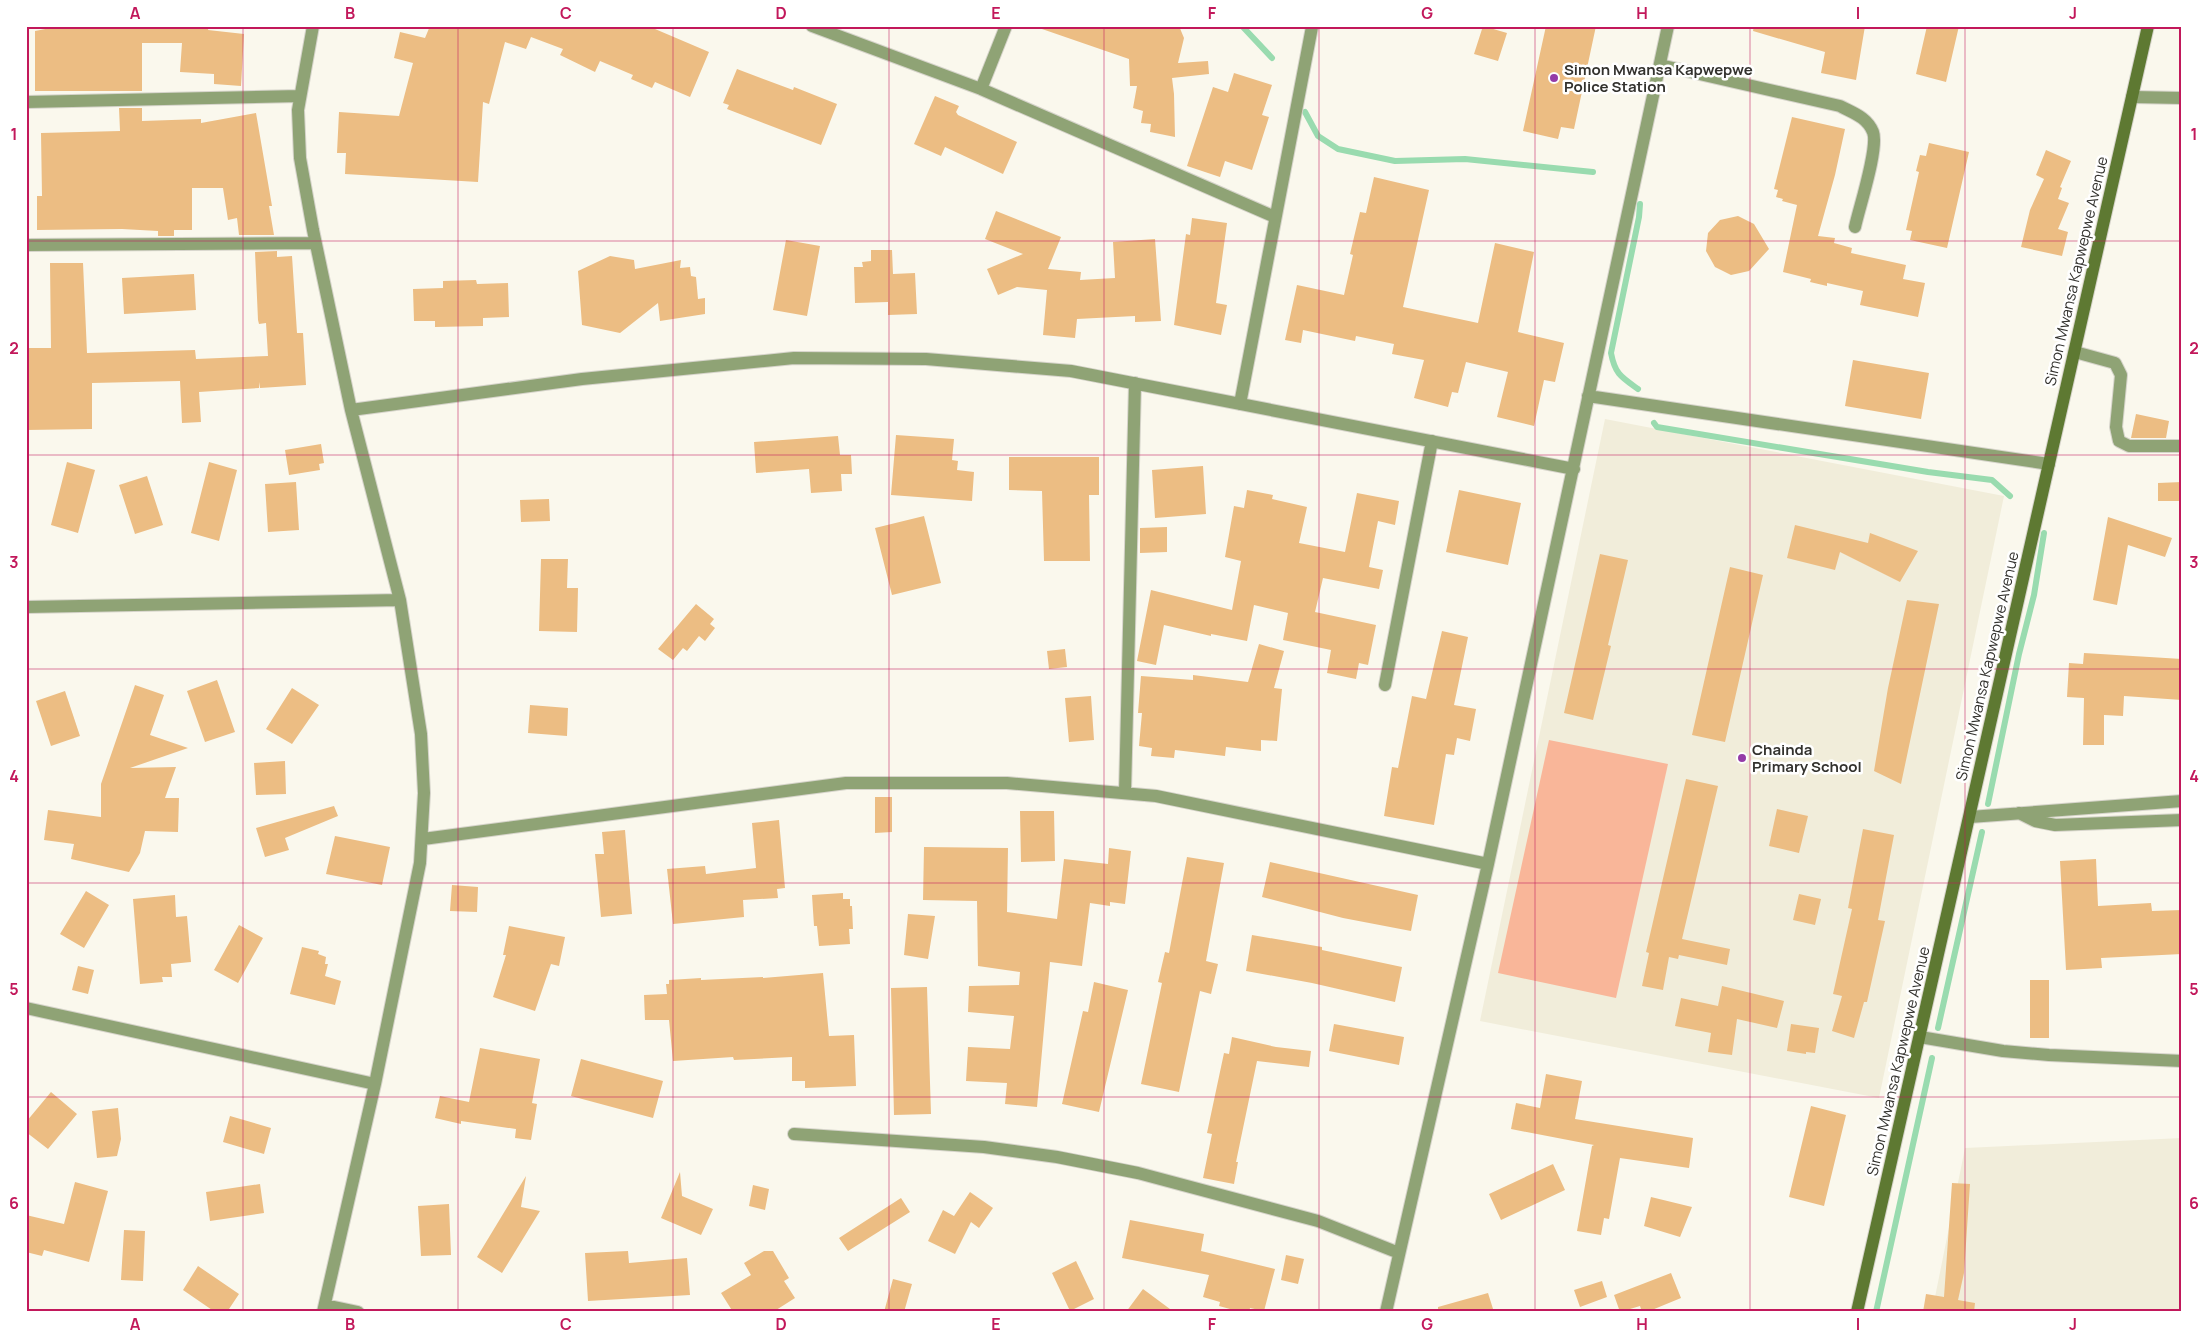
<svg xmlns="http://www.w3.org/2000/svg" width="2208" height="1338" font-family="Manrope,sans-serif">
<style>
.built{fill:#f1edda}
.green{fill:#f9b699}
.lines{fill:none;stroke-linecap:round;stroke-linejoin:round}
.stream{stroke:#99dbaf;stroke-width:6}
.building{fill:#ecbd83}
.minor-casing{stroke:#d6d4cb;stroke-width:14}
.secondary-casing{stroke:#d6d4cb;stroke-width:14}
.minor{stroke:#8fa375;stroke-width:12}
.secondary{stroke:#5e7932;stroke-width:12}
.grid{fill:none;stroke:#c2185b;stroke-width:1;stroke-opacity:0.55}
.poi-dot{fill:#943ba7;stroke:#fff;stroke-width:2}
.labels{text-anchor:middle;dominant-baseline:central;stroke-width:5;stroke-linejoin:round;paint-order:stroke}
.poi-label{font-size:15px;font-weight:bold;fill:#33322e;stroke:#fff;text-anchor:start}
.street-label{font-size:15px;fill:#33322e;stroke:#fff}
.neatline{fill:none;stroke:#c2185b;stroke-width:2}
.grid-label{font-size:16px;text-anchor:middle;font-weight:bold;fill:#c2185b}
</style>
<rect width="100%" height="100%" fill="#faf8ed"/>
<path class="built" d="M1605,419l399,77 -125,602 -399,-77z
M2182,1138v174h-250l33,-164z"/>
<path class="green" d="M1549,740l119,24 -52,234 -118,-25z"/>
<g class="lines">
<path class="stream" d="M1242,26l30,32
M1305,112l13,24 20,13 57,12 70,-2 128,13
M1638,389c-17,-12 -23,-15 -27,-36l28,-136 1,-13
M1654,423l3,4 271,45 64,8 18,16
M1988,804l31,-150 15,-59 10,-62
M1938,1028l44,-196
M1876,1312l56,-254"/>
</g>
<path class="building" d="M61,26h148l-1,4 36,4 -3,52 -27,-2v-10l-34,-2 2,-29h-40v48h-107v-60z
M430,26h218l61,26 -19,45 -35,-15 -3,6 -21,-9 2,-4 -33,-14 -5,11 -35,-17 3,-6 -32,-12 -5,12 -21,-7 -16,62 -6,-2 -5,80 -133,-8 1,-21h-9l2,-41 60,4 14,-53 -19,-5 6,-26 25,6z
M1043,26h136l5,12 -6,25 30,-2 1,13 -37,4 2,16 1,43 -25,-5 1,-8 -10,-1 2,-12 -10,-3 4,-22h-7l-1,-27 -87,-30z
M1483,26l24,7 -9,28 -24,-7z
M1546,26h50l-22,103 -13,-2 -3,12 -35,-8z
M1754,26h111l-9,54 -35,-7 4,-21 -72,-21z
M1927,26h32l-13,56 -30,-8z
M737,69l56,21 1,-3 43,17 -16,41 -94,-36 2,-4 -6,-2z
M1234,73l38,12 -10,30 7,2 -17,53 -27,-9 -5,16 -33,-11 26,-79 15,5z
M935,96l24,10 -3,6 2,3 59,27 -14,32 -58,-27 -4,9 -27,-12z
M119,108h23v13l59,-2v4l55,-10 16,93h-3l5,29h-35l-2,-17 -9,2 -5,-32h-31v42h-18v6h-16v-5l-36,-2 -85,1v-34h5l-1,-63 79,-2z
M1792,117l53,12 -10,46 -17,61 17,2 -1,5 18,5 -1,5 55,12 -3,14 22,4 -7,34 -58,-12 3,-14 -36,-8v3l-17,-4 1,-3 -28,-7 14,-67 -15,-4 1,-2 -7,-2 2,-7 -4,-1z
M1929,143l40,9 -22,96 -37,-8 2,-9 -6,-1 13,-58 -3,-1 4,-16 6,1z
M2046,150l25,11 -11,26 2,1 -4,11 11,4 -11,26 10,3 -6,24 -41,-9 9,-37 14,-31 -8,-4z
M1374,177l55,13 -26,117 75,16 17,-80 39,9 -16,80 46,11 -9,39 -11,-2 -10,46 -37,-9 11,-45 -42,-10 -8,31 -6,-1 -4,15 -34,-9 10,-38 -32,-6 2,-10 -38,-8 -1,5 -52,-11 -2,13 -16,-3 12,-55 47,10 9,-40 -3,-1 10,-42 6,1z
M996,211l65,26 -13,32 33,3 -1,8 35,-2 -2,-36 42,-3 6,82 -26,1v-6l-58,3 -2,19 -32,-3 4,-45 -30,-3 -19,8 -11,-26 36,-15 -38,-15z
M1738,216l16,8 15,25 -20,22 -18,4 -16,-8 -9,-16 2,-18 12,-13z
M1192,218l35,5 -11,80 11,2 -6,30 -47,-10 12,-91 4,1z
M786,240l34,6 -13,70 -34,-6z
M871,250h21l1,24 22,-1 2,41 -29,1v-13l-33,1 -1,-36h9l-1,-5 9,-1z
M277,251v6l15,-1 5,77h6l3,52 -46,3v-6l-1,6 -60,4 2,30 -19,1 -2,-42 -88,2v46l-66,1v-82h25l-1,-85h33l4,90 108,-3 1,9 72,-3 -2,-33 -7,1 -1,-4 -3,-68z
M610,256l24,4 1,9 46,-9 -1,8 10,-1 1,9 5,1 2,22 7,-1v16l-45,7 -2,-18 -38,30 -38,-8 -4,-54z
M194,274l2,36 -72,4 -2,-36z
M476,280l1,4 31,-1 1,34 -26,1v8l-48,1v-6h-21l-1,-32 30,-1v-7z
M1853,360l76,13 -8,46 -76,-13z
M2136,414l33,7 -3,17h-35z
M896,435l58,4 -2,21 6,1 -1,9 17,2 -2,29 -81,-6z
M838,436l2,19h11l1,19h-11l1,17 -31,2 -2,-24 -53,4 -2,-31z
M321,444l3,19 -5,1 1,6 -31,5 -4,-25z
M1009,457h90v38h-10l1,66h-46l-2,-70 -33,-1z
M67,462l28,8 -17,63 -27,-8z
M209,462l28,8 -18,71 -28,-8z
M1203,466l3,48 -51,4 -3,-48z
M147,476l16,49 -28,9 -16,-49z
M296,482l3,48 -31,2 -3,-48z
M2182,482v19h-24v-18z
M1247,490l26,5 -1,4 35,8 -8,36 46,9 12,-59 42,8 -4,24 -17,-4 -9,46 14,3 -4,19 -56,-11 -8,34 61,13 -8,40 -9,-2 -3,16 -29,-6 4,-23 -48,-10 5,-27 -34,-8 -7,36 -36,-7v2l-47,-11 -8,40 -19,-4 14,-71 81,20 9,-49 -16,-4 9,-51 10,2z
M1459,490l62,13 -13,62 -62,-13z
M549,499l1,22 -29,1 -1,-22z
M924,516l17,67 -49,12 -17,-67z
M2108,517l64,21 -7,19 -37,-12 -11,60 -24,-5z
M1795,525l73,18 2,-10 48,18 -18,31 -60,-30 -5,18 -48,-12z
M1167,527v25l-27,1v-25z
M1600,554l28,6 -20,85 3,1 -18,74 -29,-7z
M541,559h27l-1,29h11l-1,44 -38,-1z
M1730,567l33,8 -38,167 -33,-7z
M1907,600l32,4 -38,180 -27,-13 14,-83z
M696,604l18,15 -4,5 5,4 -10,13 -6,-5 -12,15 -4,-3 -10,12 -15,-11z
M1442,631l26,6 -14,68 22,4 -6,32 -13,-3 -3,17 -8,-1 -12,71 -50,-9 8,-49 6,1 14,-72 14,3z
M1259,644l25,7 -10,37 8,1 -5,52 -16,-1v11l-35,-4 -1,9 -50,-6 -1,8 -23,-2 1,-8 -13,-2 3,-33h-4l3,-37 52,4v-5l55,7z
M1065,649l2,18 -18,2 -2,-18z
M2084,653l98,6v41l-58,-4 -1,20 -19,-1v30h-21l1,-47 -17,-1 2,-34 14,1z
M217,680l18,52 -30,10 -18,-51z
M135,685l29,10 -14,40 38,13 -58,20 46,-1 -11,31h14l-1,34 -33,-1 -5,22 -11,19 -58,-13 3,-15 -30,-4 4,-30 53,7v-33z
M292,688l27,17 -27,39 -26,-15z
M65,691l15,45 -29,10 -15,-45z
M1091,696l3,44 -25,2 -4,-44z
M530,705l38,3 -1,28 -39,-3z
M285,761l1,33 -30,1 -2,-32z
M1686,779l32,7 -36,153 48,10 -3,16 -48,-10 -1,4 -9,-2 -6,33 -21,-4 7,-33 -3,-1z
M875,797h17v35l-17,1z
M334,806l4,10 -53,22 4,12 -24,7 -9,-29z
M1777,809l31,7 -9,37 -30,-7z
M1020,811h34l1,50 -34,1z
M779,820l6,68 -8,1 1,9 -35,2 1,17 -71,7 -6,-55 38,-3 1,8 50,-6 -4,-45z
M1863,829l31,6 -16,85 7,1 -18,81h-3l-10,36 -22,-7 10,-35 -9,-2 19,-85 -4,-1z
M625,830l7,84 -31,3 -6,-63h9l-2,-22z
M335,836l55,11 -8,38 -56,-11z
M924,847l84,1 -1,64 50,7 7,-60 44,5 1,-16 22,3 -6,53 -15,-2v4l-20,-3 -8,63 -32,-4 -13,145 -32,-3 2,-21 -41,-2 2,-34 42,2 4,-33 -46,-4 1,-26 50,-1 1,-13 -42,-6 -1,-65 -54,-1z
M1187,857l37,6 -18,98 12,3 -7,30 -11,-3 -21,101 -38,-8 21,-101 -4,-1 7,-30 4,1z
M2096,859l2,47 53,-3 1,8 30,-1v44l-81,4 1,10 -36,2 -6,-109z
M1270,862l148,33 -7,36 -68,-13 -81,-21z
M452,885l26,2 -1,25 -27,-1z
M86,891l23,14 -25,43 -24,-14z
M843,893v6h7v7h2l1,23h-4l1,15 -31,2 -2,-20h-3l-2,-31z
M1799,894l22,5 -6,26 -22,-5z
M175,895l1,22 11,-1 4,46 -20,2 1,13h-10l1,5 -23,2 -7,-85z
M908,914l27,2 -7,43 -24,-4z
M239,925l24,13 -25,45 -24,-13z
M509,926l56,11 -6,29 -8,-2 -16,47 -42,-14 13,-42h-3z
M1252,935l70,12v3l80,17 -7,35 -83,-19 -66,-12z
M302,947l17,4 -1,3 8,3 -1,7h3l-3,12 16,5 -6,24 -45,-11z
M78,966l16,4 -6,24 -16,-4z
M823,973l6,63 25,-1 2,51 -51,2v-7h-13v-24l-58,3 -1,-3 -60,4 -4,-41h-24l-1,-25 23,-1 -1,-10h3v-4l32,-2v2l62,-3v1z
M2030,980h19v58h-19z
M1094,982l34,8 -29,122 -37,-8 21,-93 5,1z
M1722,986l62,15 -7,27 -40,-9 -5,36 -24,-3 3,-19 -36,-7 6,-28 37,8z
M927,987l4,127 -37,1 -3,-127z
M1334,1024l70,13 -5,28 -70,-14z
M1791,1024l28,4 -4,25 -9,-1v2l-19,-3z
M1232,1037l44,10 35,4 -2,16 -52,-6 -21,101h2l-4,22 -31,-6 9,-44 -5,-1 17,-80 5,1z
M480,1048l60,11 -8,44 5,1 -6,36 -16,-2 1,-9 -55,-8v3l-26,-6 5,-22 29,6z
M581,1059l82,22 -10,37 -82,-22z
M1546,1074l36,7 -7,38 118,19 -4,30 -69,-10 -11,61 -5,-1 -3,17 -24,-4 15,-85 2,-1 -83,-16 5,-26 24,5z
M51,1092l26,22 -29,35 -22,-17v-10z
M1811,1106l35,9 -22,91 -35,-9z
M118,1108l3,31 -4,17 -20,2 -5,-47z
M230,1116l41,12 -7,26 -41,-12z
M1553,1164l12,26 -64,30 -12,-26z
M680,1172l2,24 31,13 -12,26 -40,-17z
M526,1176l-5,31 19,4 -38,62 -25,-16z
M75,1182l33,9 -19,71 -45,-12 -2,6 -16,-4v-37l38,9z
M1952,1183l18,1 -6,89 -6,27 17,3 -1,9h-51l3,-18 18,3z
M260,1184l4,29 -54,8 -4,-29z
M753,1185l16,4 -4,21 -16,-4z
M970,1192l23,16 -14,20 -8,-6 -16,32 -27,-13 15,-31 11,6z
M1651,1197l41,10 -12,30 -36,-11z
M901,1198l9,14 -62,39 -9,-13z
M449,1204l2,51 -30,1 -3,-50z
M1130,1220l74,14 -3,17 74,18 -11,42 -14,-3 -1,4h-8l-22,-6 1,-4 -17,-5 6,-22 -87,-17z
M124,1230l21,1 -2,50 -22,-1z
M628,1251l1,12 58,-5 3,37 -102,6 -3,-48z
M764,1251h9l16,27 -5,3 11,17 -22,14h-40l-12,-19 30,-18 -7,-12z
M1286,1255l18,4 -6,25 -17,-4z
M1076,1261l18,38 -24,12 -18,-38z
M198,1266l41,28 -12,18h-12l-32,-22z
M1671,1273l10,25 -34,14h-5l-2,-6 -20,6 -6,-17z
M893,1279l19,5 -8,28h-20z
M1602,1281l5,16 -27,10 -6,-17z
M1143,1289l31,23h-48z
M1488,1293l6,19h-56v-5z"/>
<g class="lines">
<defs>
<path id="minor" d="M313,26l-15,84 2,48 13,72 38,180 49,190 21,134 3,59 -4,70 -45,221 -52,228
M812,26l169,63 294,128
M1660,65l180,41c13,7 27,11 33,26 6,16 -14,76 -18,95
M981,89l25,-63
M2132,97l50,1
M26,102l274,-6
M26,245l289,-2
M2075,352l40,11 6,12 -5,52 3,14 10,5h53
M1588,396l461,68
M1240,404l72,-377
M351,410l231,-31 212,-21 132,1 145,12 503,98
M26,607l374,-7
M1385,685l47,-244
M1125,793l10,-410
M2019,813l16,8 20,4 127,-5
M1970,817l212,-16
M423,839l423,-56h161l149,13 332,68
M26,1008l349,76
M1920,1037l83,14 46,4 133,6
M794,1134l190,13 73,10 81,16 180,48 81,32
M325,1305l33,7
M1386,1312l102,-448 180,-838"/>
<path id="secondary" d="M1857,1312l291,-1286"/>
</defs>
<use href="#minor" class="minor-casing"/>
<use href="#secondary" class="secondary-casing"/>
<use href="#minor" class="minor"/>
<use href="#secondary" class="secondary"/>
</g>
<path class="grid" d="M243,26v1286M458,26v1286M673,26v1286M889,26v1286M1104,26v1286M1319,26v1286M1535,26v1286M1750,26v1286M1965,26v1286M26,241h2156M26,455h2156M26,669h2156M26,883h2156M26,1097h2156"/>
<g class="poi-dot">
<circle cx="1554" cy="78" r="5"/>
<circle cx="1742" cy="758" r="5"/>
</g>
<g class="labels">
<g class="poi-label">
<text x="1564" y="69">Simon Mwansa Kapwepwe<tspan x="1564" dy="17">Police Station</tspan></text>
<text x="1752" y="749">Chainda<tspan x="1752" dy="17">Primary School</tspan></text>
</g>
<g class="street-label">
<text transform="translate(2076 271) rotate(-77)">Simon Mwansa Kapwepwe Avenue</text>
<text transform="translate(1987 666) rotate(-77)">Simon Mwansa Kapwepwe Avenue</text>
<text transform="translate(1898 1061) rotate(-77)">Simon Mwansa Kapwepwe Avenue</text>
</g>
</g>
<rect width="2208" height="1338" fill="none" stroke="#ffffff" stroke-width="55"/>
<rect x="28" y="28" width="2152" height="1282" class="neatline"/>
<g class="grid-label">
<text x="135" y="19">A</text>
<text x="350" y="19">B</text>
<text x="566" y="19">C</text>
<text x="781" y="19">D</text>
<text x="996" y="19">E</text>
<text x="1212" y="19">F</text>
<text x="1427" y="19">G</text>
<text x="1642" y="19">H</text>
<text x="1858" y="19">I</text>
<text x="2073" y="19">J</text>
<text x="14" y="140">1</text>
<text x="2194" y="140">1</text>
<text x="14" y="354">2</text>
<text x="2194" y="354">2</text>
<text x="14" y="568">3</text>
<text x="2194" y="568">3</text>
<text x="14" y="782">4</text>
<text x="2194" y="782">4</text>
<text x="14" y="995">5</text>
<text x="2194" y="995">5</text>
<text x="14" y="1209">6</text>
<text x="2194" y="1209">6</text>
<text x="135" y="1330">A</text>
<text x="350" y="1330">B</text>
<text x="566" y="1330">C</text>
<text x="781" y="1330">D</text>
<text x="996" y="1330">E</text>
<text x="1212" y="1330">F</text>
<text x="1427" y="1330">G</text>
<text x="1642" y="1330">H</text>
<text x="1858" y="1330">I</text>
<text x="2073" y="1330">J</text>
</g>
</svg>
